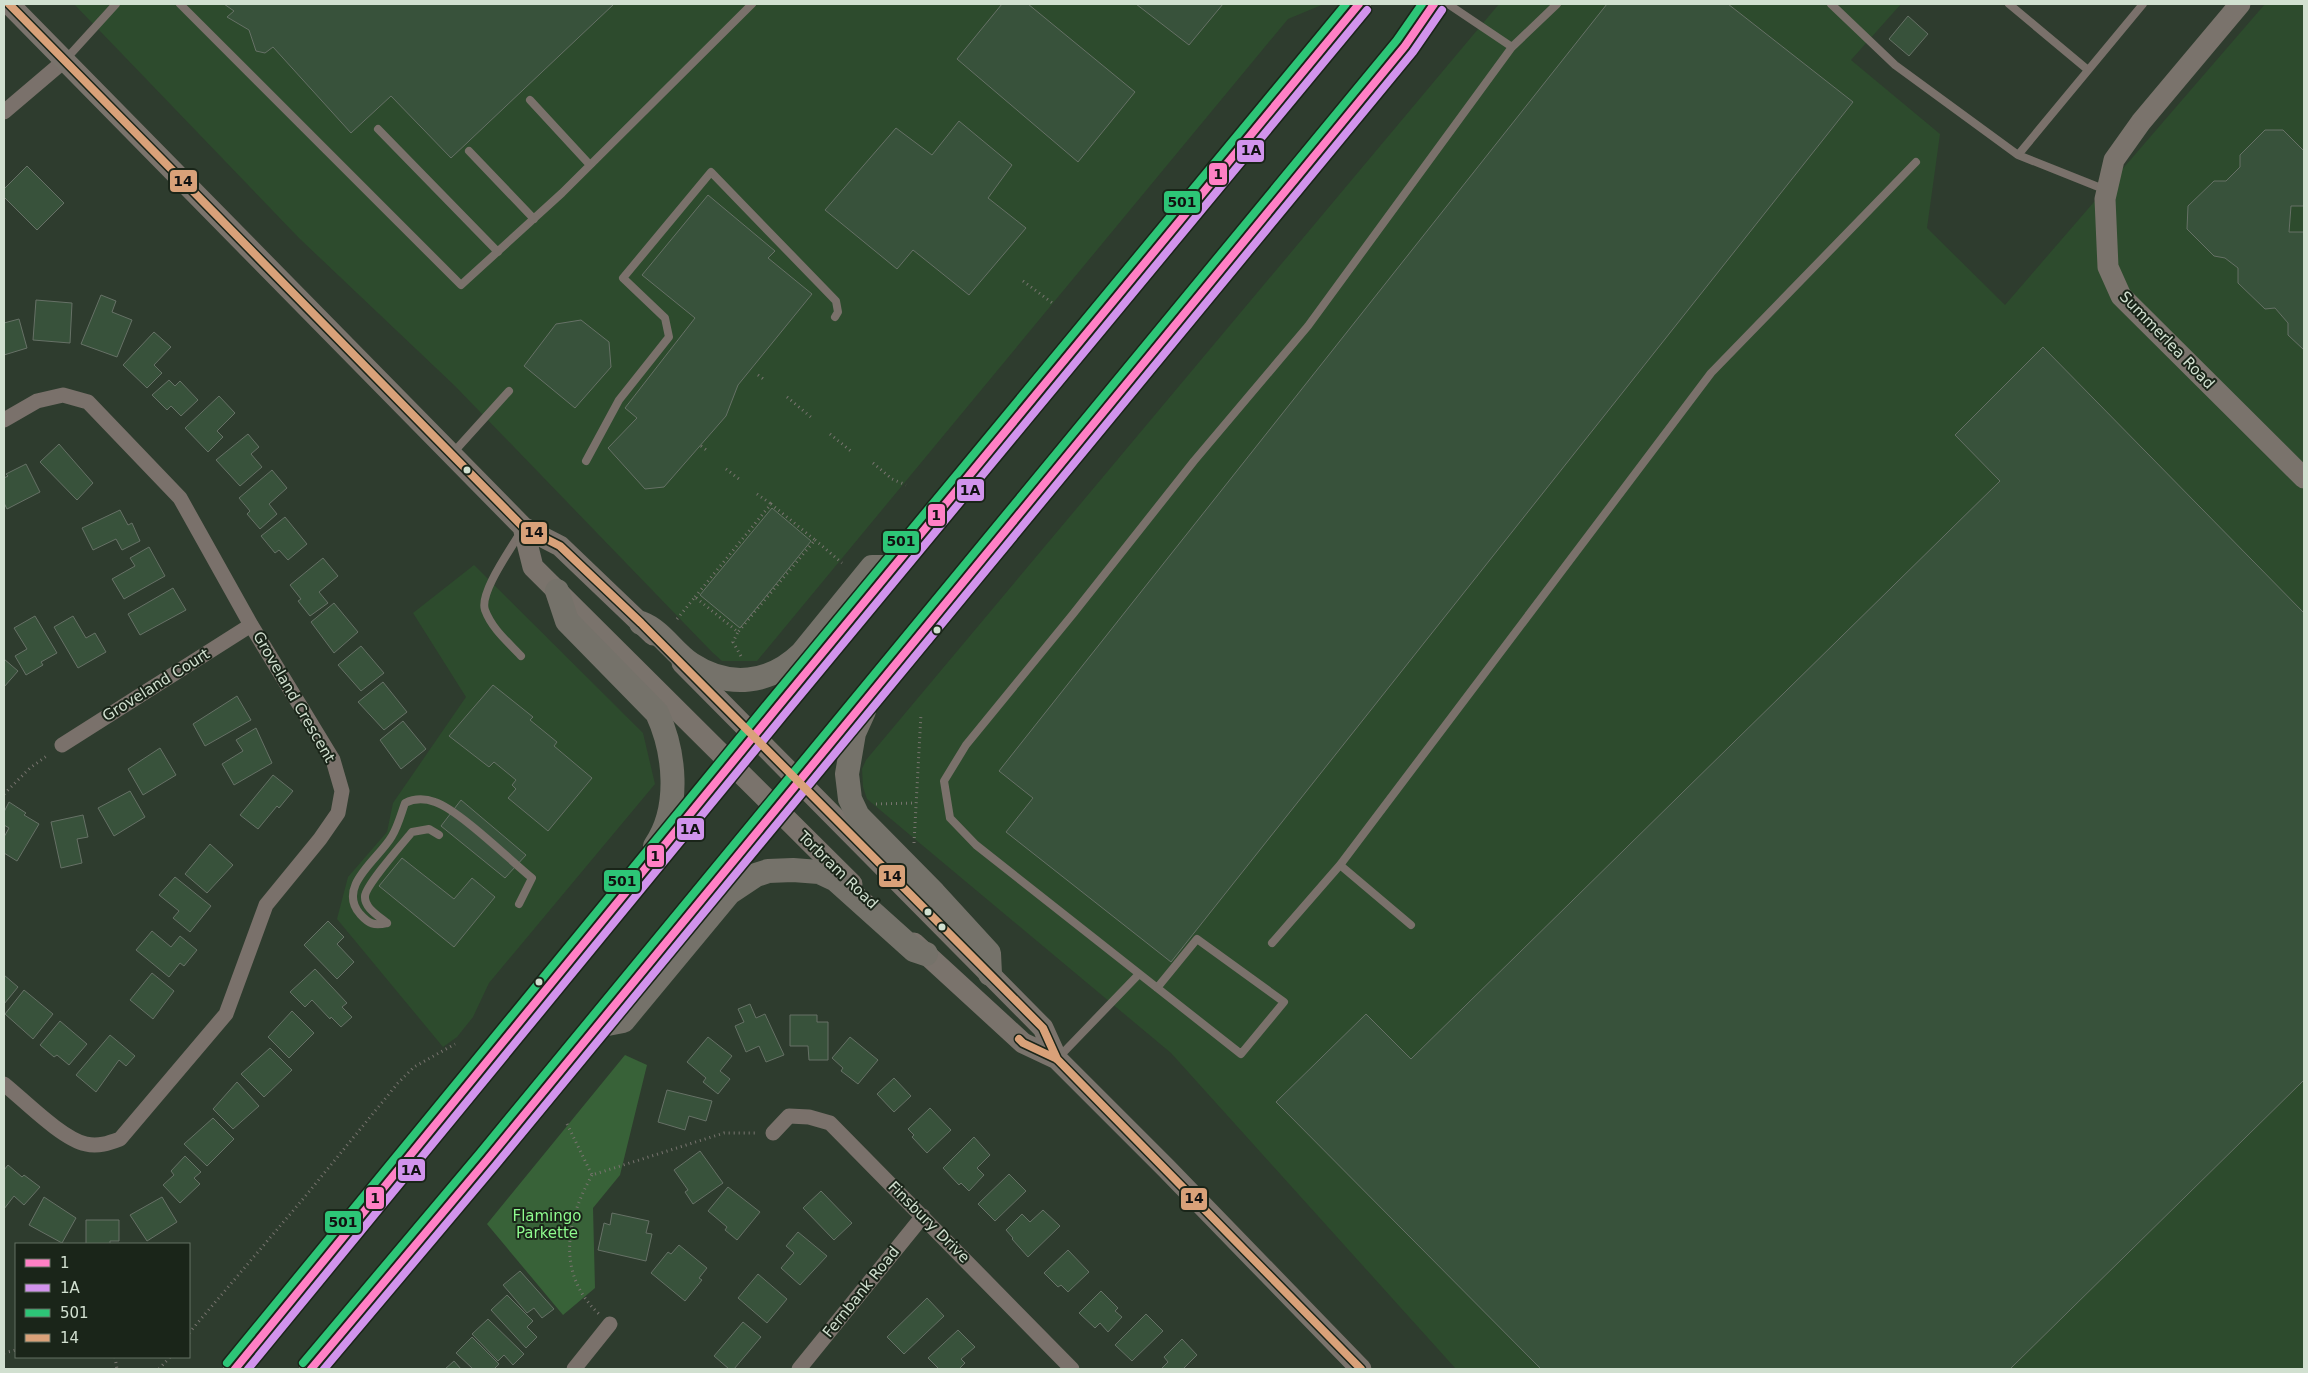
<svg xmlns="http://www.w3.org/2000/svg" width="2308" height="1373" font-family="'DejaVu Sans',sans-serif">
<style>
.built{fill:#2d4b2d}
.green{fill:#386238}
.building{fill:#38523b;stroke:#667166}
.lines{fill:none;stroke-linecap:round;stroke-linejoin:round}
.path{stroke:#78746f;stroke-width:3;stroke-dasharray:1 4;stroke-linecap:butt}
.lane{stroke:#7a716b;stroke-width:8}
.street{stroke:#7a716b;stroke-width:15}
.secondary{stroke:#7a736c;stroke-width:21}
.primary{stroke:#75726a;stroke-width:24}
.bus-1-casing{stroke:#1a2519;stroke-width:11}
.bus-2-casing{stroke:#1a2519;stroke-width:11}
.bus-3-casing{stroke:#1a2519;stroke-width:11}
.bus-4-casing{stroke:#1a2519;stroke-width:11}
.bus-1{stroke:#ff80c5;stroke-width:8}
.bus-2{stroke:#d193ec;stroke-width:8}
.bus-3{stroke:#2dc577;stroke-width:8}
.bus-4{stroke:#d9a179;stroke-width:8}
.bus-dot{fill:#d1e0d0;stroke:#1a2519;stroke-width:2}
.labels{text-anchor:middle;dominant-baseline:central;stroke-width:4;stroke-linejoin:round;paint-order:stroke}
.street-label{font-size:15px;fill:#d1e0d0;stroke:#1a2519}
.park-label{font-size:15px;fill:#8efb8e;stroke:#1a2519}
.line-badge{stroke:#1a2519;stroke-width:2}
.pale-badge-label{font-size:14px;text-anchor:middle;font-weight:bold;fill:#111}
</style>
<rect width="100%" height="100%" fill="#2e3c2e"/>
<path class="built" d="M74,4h1250l-36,15 -531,642h-35l-10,-9 -257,-266 -156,-148z
M1499,4h402l-50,56 89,74 -13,94 78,77 260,-301h39v1365h-848l-285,-316 -304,-254 -4,-12 -1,-18 4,-9z
M474,565l169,168 12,51 -166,199 -16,34 -16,20 -14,10 -106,-128 11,-42 39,-45 6,-29 73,-106 -53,-84z"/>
<path class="green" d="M625,1055l22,10 -27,110 -27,33 2,80 -32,27 -76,-91z"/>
<path class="building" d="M224,4h390l-163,154 -60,-62 -40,37 -78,-86 -8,6 -9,-2 -7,-21 -22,-13 7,-6z
M1002,4h26l107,88 -57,70 -121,-103z
M1136,4h87l-34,41z
M1607,4h121l125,98 -682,860 -165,-130 27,-34 -34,-27z
M1908,16l20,18 -19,22 -20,-17z
M959,121l53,44 -24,33 38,30 -57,67 -56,-45 -16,19 -72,-59 71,-82 36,27z
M2265,130h18l21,21v55h-13l-2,26h15v118l-16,-15v-12l-13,-15 -10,1 -27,-26v-15l-13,-10 -11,-2 -27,-27 1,-23 26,-25h12l14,-14v-12z
M27,166l37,37 -27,27 -33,-33v-8z
M708,195l67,56 -7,7 44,36 -74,91 -12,31 -62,71 -19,2 -37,-41 29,-30 -12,-10 70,-90 -53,-43z
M101,295l15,6 -4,11 20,8 -15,37 -36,-13z
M36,300l36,3 -2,40 -37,-3z
M19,319l8,29 -23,7v-32z
M581,320l28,22 2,25 -36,41 -51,-42 32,-42z
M154,332l17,15 -17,18 8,8 -15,15 -24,-23z
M2043,347l261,266v467l-294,289h-469l-265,-267 90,-88 45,45 589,-578 -45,-46z
M169,380l6,6 5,-5 18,19 -17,16 -10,-10 -4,4 -15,-15z
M219,396l16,17 -18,18 6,6 -15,15 -23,-24z
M248,434l11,13 -8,7 11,13 -22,19 -24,-26z
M59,444l34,39 -16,17 -37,-38z
M26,464l14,28 -33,17 -3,-6v-25l4,-2 -2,-2z
M272,470l15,18 -18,16 8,10 -17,15 -13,-15 3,-3 -11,-13z
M772,508l39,33 -71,87 -40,-33z
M120,510l8,15 4,-2 8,18 -18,9 -6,-11 -23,11 -11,-22z
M285,517l22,27 -19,16 -9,-10 -4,3 -14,-17z
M149,547l16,29 -41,23 -12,-20 23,-13 -5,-8z
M323,558l15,18 -19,16 9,11 -18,13 -12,-15 3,-2 -11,-14z
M173,588l13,22 -46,25 -12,-21z
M334,603l24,29 -24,21 -23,-31z
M35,616l22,37 -16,9 2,3 -17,10 -11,-19 12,-7 -13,-21z
M73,616l13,22 9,-5 11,19 -28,16 -24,-41z
M361,646l23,27 -23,18 -23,-26z
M4,659l14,12 -14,16z
M383,682l24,30 -23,18 -26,-28z
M493,685l40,32 -3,3 27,22 -3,4 38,32 -44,53 -40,-33 8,-9 -4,-4 4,-5 -22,-18 -5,5 -40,-31z
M237,696l14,24 -46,26 -12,-22z
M403,721l23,28 -25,20 -21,-29z
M256,728l16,35 -38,22 -12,-21 21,-13 -7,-11z
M160,748l16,27 -33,20 -15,-26z
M273,775l20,16 -14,17 -2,-2 -19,23 -18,-14z
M130,791l15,26 -31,19 -16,-28z
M461,800l65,55 -21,23 -64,-52z
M9,802l17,11 -2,2 15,9 -22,37 -13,-8v-16l5,-9 -5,-3v-13z
M83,815l5,22 -11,2 5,24 -21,5 -10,-46z
M210,844l23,21 -26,28 -22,-19z
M402,858l52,41 18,-21 23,19 -41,50 -75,-61z
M175,877l36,29 -21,26 -17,-14 6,-7 -20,-16z
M328,921l16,16 -7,7 17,18 -17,17 -33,-34z
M152,931l19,16 9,-11 17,14 -13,16 -4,-3 -11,14 -33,-27z
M315,969l32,34 -5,4 10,10 -11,10 -10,-10 -1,2 -18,-19 -7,7 -15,-15z
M152,973l22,18 -21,28 -23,-19z
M4,975l14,12 -14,17z
M24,990l29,24 -20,25 -28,-25z
M750,1004l6,14 9,-4 19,41 -18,7 -7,-16 -13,6 -11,-26 9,-4 -6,-13z
M292,1011l22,22 -25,25 -21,-21z
M790,1015h27v7h11v38h-19l-1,-14h-18z
M60,1021l27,23 -18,21 -12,-10 -3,2 -14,-12z
M110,1035l25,21 -9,10 -7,-6 -23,32 -20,-17z
M708,1037l24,19 -12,15 10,8 -12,15 -15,-12 3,-4 -19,-16z
M850,1037l28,23 -20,24 -17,-13 2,-3 -11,-10z
M270,1048l22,22 -28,27 -23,-23z
M894,1078l17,18 -17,16 -17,-18z
M237,1082l22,24 -26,23 -20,-20z
M667,1090l45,11 -6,20 -17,-5 -4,14 -27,-8z
M930,1108l21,22 -24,23 -15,-16 2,-2 -6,-6z
M213,1118l21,21 -27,27 -23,-22z
M974,1137l16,18 -13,13 7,7 -15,16 -8,-8 -2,2 -16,-17z
M700,1151l23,32 -30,21 -8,-12 3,-2 -14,-20z
M185,1156l16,16 -7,6 6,6 -20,19 -17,-18 11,-10 -3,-4z
M8,1165l14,12 2,-2 16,12 -16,18 -10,-9 -10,13v-39z
M1009,1174l17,17 -31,30 -17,-17z
M728,1187l32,25 -23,28 -12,-10 2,-3 -19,-16z
M821,1191l31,32 -18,17 -31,-32z
M44,1197l32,21 -14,25 -33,-18z
M162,1197l15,25 -30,19 -17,-26z
M1043,1210l17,16 -32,31 -16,-18 1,-1 -7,-8 16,-16 8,8z
M612,1213l37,8 -3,12 6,1 -6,27 -48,-11 6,-27 6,2z
M86,1220h33v21h-9v3h-24z
M798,1232l29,24 -27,29 -19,-17 13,-15 -8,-7z
M679,1245l28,23 -8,10 3,2 -17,21 -34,-28 17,-21 3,2z
M1068,1250l21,22 -21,20 -7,-7 -3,2 -14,-14z
M520,1271l34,38 -12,9 -8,-10 -7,5 -24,-28z
M758,1274l29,25 -20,24 -29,-25z
M1101,1291l17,17 -3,3 7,6 -14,15 -8,-9 -5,5 -16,-15z
M507,1295l26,26 -6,6 10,10 -11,11 -35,-38z
M927,1298l17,18 -40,38 -17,-17z
M1146,1314l17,17 -31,30 -17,-16z
M488,1319l36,35 -11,11 -9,-10 -6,6 -26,-27z
M743,1322l18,15 -27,32h-5l-15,-13z
M958,1330l17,17 -14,12 4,4 -6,6h-20l-11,-11z
M472,1337l27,27 -5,5h-21l-17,-16z
M1182,1339l15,16 -14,14h-22l7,-7 -4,-5z
M454,1361l7,8h-16z"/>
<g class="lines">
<path class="path" d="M1023,281l32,24
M758,375l8,6
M787,397l25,21
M830,434l22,18
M701,446l8,6
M873,463l19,16 14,6
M726,469l13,10
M757,494l14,10
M815,540l27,23
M695,597l76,-93 44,36 -77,92
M677,619l18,-22 43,35 -5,10 9,16
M4,794l26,-26 18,-13
M876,804l40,-1
M914,843l7,-129
M567,1124l25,51 132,-42h33
M592,1175c-26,46 -36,99 7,139
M189,1333l114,-134 95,-116 16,-16 41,-23
M4,1353l12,-3
M115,1357l2,12
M159,1369l11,-12"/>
<path class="lane" d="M180,4l281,281 101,-92 190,-189
M1448,4l64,43
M1831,4l64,61 123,90 88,35
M2009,4l79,66
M66,59l50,-55
M530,100l60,65
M378,129l120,123
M469,151l65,68
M2018,155l125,-151
M452,454l57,-63
M586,461l33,-61 50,-63 -4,-19 -42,-40 88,-106 125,129 2,11 -3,5
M520,533c-9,16 -41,60 -35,77 7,19 23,32 36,46
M387,923c-13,3 -18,1 -27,-9 -24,-28 19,-55 32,-78 6,-10 9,-22 13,-33 10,-5 19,-5 30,-1 24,8 75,58 97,76l-13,26
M387,923c-8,-7 -23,-15 -22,-27 1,-11 38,-53 47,-64l17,-3 10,6
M1411,925l-71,-60 371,-492 205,-211
M1272,943l68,-78
M1157,988l40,-49 87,63 -43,52 -265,-209 -26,-27 -6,-37 22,-36 107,-131 121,-153 114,-135 204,-279 45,-43
M1059,1057l80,-83"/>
<path class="street" d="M4,112l60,-51
M4,420l33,-19 26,-6 25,7 92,96 71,127 82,135 9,31 -4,22 -18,26 -54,66 -40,109 -106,125c-11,4 -22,8 -34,5 -24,-5 -62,-44 -82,-60
M62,745l189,-120
M773,1133l16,-17 20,1 21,6 242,246
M574,1369l36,-45
M799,1369l124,-153"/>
<path class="secondary" d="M9,4l514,523 37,19 93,89
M2240,4l-99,118 -27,38 -9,39 3,68 13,29 183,182
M523,527l10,40 319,317
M682,663l361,365 14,31
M914,943l109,100 34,16 109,109 195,201"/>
<path class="primary" d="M557,591l10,30 90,92c18,39 24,95 -2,133
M641,623c21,8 31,28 50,41 38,25 79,20 111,-11l70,-86h22
M864,711l-10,22 -7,41 3,25 8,17 76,77 55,60 1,21
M597,1026l26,-5 106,-128 27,-18 12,-4 25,-1 26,2 17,8 78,70 12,4
M235,1369l541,-660 583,-705
M311,1369l176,-209 918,-1114 29,-42"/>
<defs>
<path id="bus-1" d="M235,1369l541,-660 583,-705
M311,1369l176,-209 918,-1114 29,-42"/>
<path id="bus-2" d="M248,1369l536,-654 583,-705
M324,1369l171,-203 918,-1114 29,-42"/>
<path id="bus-3" d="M227,1363l541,-660 578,-699
M303,1363l176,-209 918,-1114 25,-36"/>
<path id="bus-4" d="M9,4l514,523 37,19 81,77 402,405 14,31
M1019,1039l4,4 34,16 304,310"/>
</defs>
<use href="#bus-1" class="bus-1-casing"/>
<use href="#bus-2" class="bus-2-casing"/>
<use href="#bus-3" class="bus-3-casing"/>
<use href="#bus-4" class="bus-4-casing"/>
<use href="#bus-1" class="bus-1"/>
<use href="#bus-2" class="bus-2"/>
<use href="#bus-3" class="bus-3"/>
<use href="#bus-4" class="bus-4"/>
</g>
<g class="bus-dot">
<circle cx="467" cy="470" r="4.5"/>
<circle cx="937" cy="630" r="4.5"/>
<circle cx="928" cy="912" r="4.5"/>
<circle cx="942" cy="927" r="4.5"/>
<circle cx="539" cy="982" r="4.5"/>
</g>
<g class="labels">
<g class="street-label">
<text transform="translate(2167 340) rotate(46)">Summerlea Road</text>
<text transform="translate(156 685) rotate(-32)">Groveland Court</text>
<text transform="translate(294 697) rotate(60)">Groveland Crescent</text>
<text transform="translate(838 870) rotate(44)">Torbram Road</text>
<text transform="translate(929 1222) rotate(45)">Finsbury Drive</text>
<text transform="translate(861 1292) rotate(-51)">Fernbank Road</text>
</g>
<g class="park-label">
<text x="547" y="1216">Flamingo<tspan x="547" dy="17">Parkette</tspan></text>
</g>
</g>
<g class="line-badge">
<rect x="1236" y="139" width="29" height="24" rx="5" fill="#d193ec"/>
<rect x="1208" y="162" width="20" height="24" rx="5" fill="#ff80c5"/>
<rect x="169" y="169" width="29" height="24" rx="5" fill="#d9a179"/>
<rect x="1163" y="190" width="38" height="24" rx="5" fill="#2dc577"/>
<rect x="956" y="478" width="29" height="24" rx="5" fill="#d193ec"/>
<rect x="927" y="503" width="19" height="24" rx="5" fill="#ff80c5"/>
<rect x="520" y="521" width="28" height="24" rx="5" fill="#d9a179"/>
<rect x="882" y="530" width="38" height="24" rx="5" fill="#2dc577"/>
<rect x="676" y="817" width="29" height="24" rx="5" fill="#d193ec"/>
<rect x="646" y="844" width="19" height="24" rx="5" fill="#ff80c5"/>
<rect x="878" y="864" width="28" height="24" rx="5" fill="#d9a179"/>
<rect x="603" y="869" width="38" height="24" rx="5" fill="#2dc577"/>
<rect x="397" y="1158" width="29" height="24" rx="5" fill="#d193ec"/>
<rect x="365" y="1186" width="20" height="24" rx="5" fill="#ff80c5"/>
<rect x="1180" y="1187" width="28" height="24" rx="5" fill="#d9a179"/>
<rect x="324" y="1210" width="38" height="24" rx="5" fill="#2dc577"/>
</g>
<g class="pale-badge-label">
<text x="1251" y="155">1A</text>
<text x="1218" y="179">1</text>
<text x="183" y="186">14</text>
<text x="1182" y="207">501</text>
<text x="970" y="495">1A</text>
<text x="936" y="520">1</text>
<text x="534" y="537">14</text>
<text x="901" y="546">501</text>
<text x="690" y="834">1A</text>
<text x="655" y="861">1</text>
<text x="892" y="881">14</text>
<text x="622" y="886">501</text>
<text x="411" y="1175">1A</text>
<text x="375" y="1203">1</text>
<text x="1194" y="1203">14</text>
<text x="343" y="1227">501</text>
</g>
<rect width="2308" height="1373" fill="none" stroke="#d1e0d0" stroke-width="10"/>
<rect x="15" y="1243" width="175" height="115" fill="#1a2519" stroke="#637062"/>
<rect x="25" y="1259" width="25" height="8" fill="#ff80c5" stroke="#637062"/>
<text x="60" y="1268" font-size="15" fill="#d1e0d0">1</text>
<rect x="25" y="1284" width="25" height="8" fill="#d193ec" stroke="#637062"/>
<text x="60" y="1293" font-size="15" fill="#d1e0d0">1A</text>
<rect x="25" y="1309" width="25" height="8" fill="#2dc577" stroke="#637062"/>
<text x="60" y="1318" font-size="15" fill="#d1e0d0">501</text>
<rect x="25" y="1334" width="25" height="8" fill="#d9a179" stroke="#637062"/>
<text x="60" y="1343" font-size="15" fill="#d1e0d0">14</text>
</svg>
